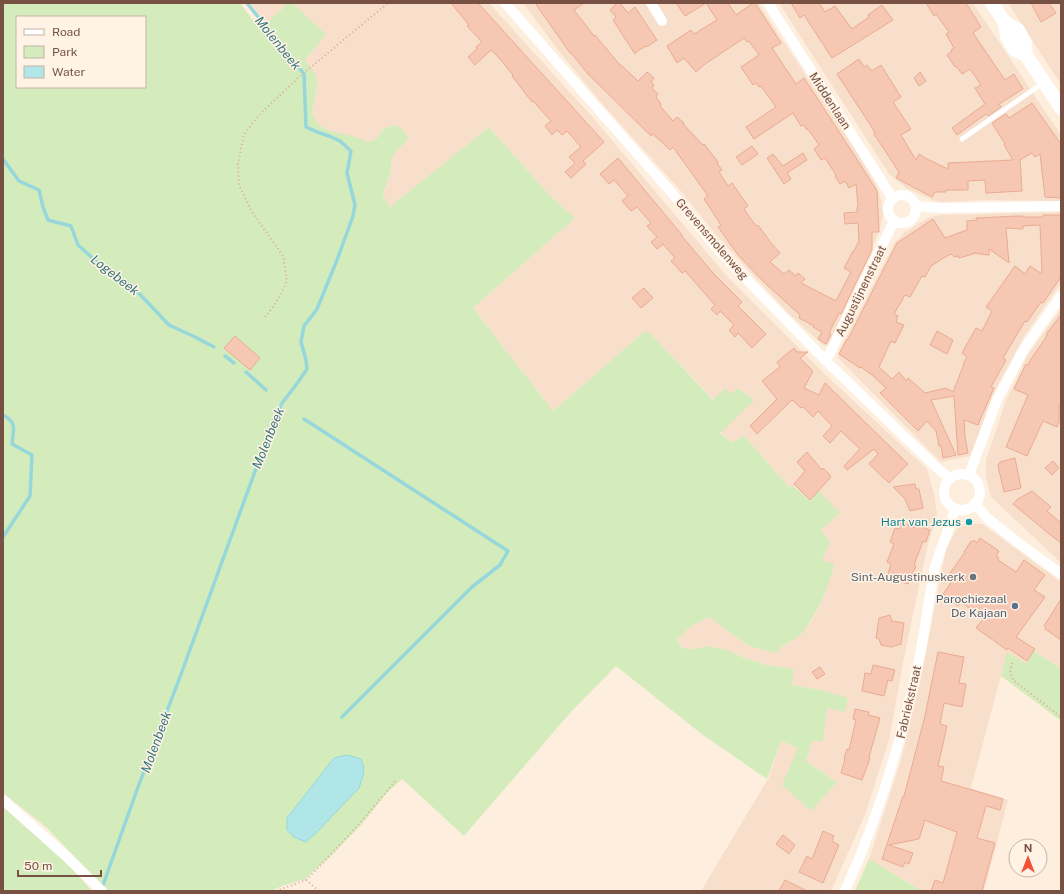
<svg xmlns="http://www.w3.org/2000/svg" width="1064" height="894" font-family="'Public Sans',sans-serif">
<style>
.residential{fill:#f7dfcb}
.green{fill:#d4ecbb;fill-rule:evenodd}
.water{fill:#b1e6e9;stroke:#96d7dc}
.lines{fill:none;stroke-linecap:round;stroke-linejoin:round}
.stream{stroke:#96d7dc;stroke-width:3.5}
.building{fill:#f6c7b2;stroke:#eaab91;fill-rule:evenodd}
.path{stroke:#daaa96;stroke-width:2;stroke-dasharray:1 3;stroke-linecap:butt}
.lane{stroke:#fff;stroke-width:5}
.street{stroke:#fff;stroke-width:10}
.secondary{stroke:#fff;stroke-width:14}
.culture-dot{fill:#0f9aa8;stroke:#fff3e5;stroke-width:1.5}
.worship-dot{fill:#6b7280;stroke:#fff3e5;stroke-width:1.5}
.service-dot{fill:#5c6f8a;stroke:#fff3e5;stroke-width:1.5}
.labels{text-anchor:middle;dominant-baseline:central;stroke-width:3;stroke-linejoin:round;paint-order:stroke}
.street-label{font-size:12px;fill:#765144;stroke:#fff3e5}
.culture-label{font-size:12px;fill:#0d838f;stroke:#fff3e5;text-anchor:end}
.worship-label{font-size:12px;fill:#5b616d;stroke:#fff3e5;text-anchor:end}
.service-label{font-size:12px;fill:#4e5e75;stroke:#fff3e5;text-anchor:end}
.water-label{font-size:13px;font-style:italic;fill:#36787d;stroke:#fff3e5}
</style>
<rect width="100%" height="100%" fill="#feeedd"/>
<path class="residential" d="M250,3h38l-22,21z
M292,3h197l106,117 131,155 102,102 99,92 7,25 3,21 -10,33 -23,110 -15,82 -24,75 -34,76h-130l68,-114 12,-36 17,7 13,63 26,-29 -31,-21 6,-20 11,-1 4,-33 -6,-17 -29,-5 2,-16 -28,-4 -24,-8 -15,-7 -18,-4 -15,3 -12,-1 -5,-8 7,-8 14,-10 12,-5 28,22 15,8 24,5 6,-6 17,-11 10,-12 8,-14 15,-38 -11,-11 -1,-30 18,-17 -20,-22 -9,10 -17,-16 -3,3 -47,-53 -11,8 -12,-11 33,-32 -21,-6 -18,6 -63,-66 -6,-3 -92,80 -80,-103 102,-90 -24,-21 -62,-70 -99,81 -7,-12 7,-23 2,-14 4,-8 8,-7 -8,-19 -12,3 -8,11 -7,3 -39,-11 -13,-7 -5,-11 5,-27 -12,-26 21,-26z
M523,3h235l96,145 23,38 4,13 2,17 -4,16 -51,114 -5,-1 -35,-32 -71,-77 -37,-46 -74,-82 -45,-54z
M779,3h194l88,132v66l-76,-1 -44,2 -9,-2 -26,-12 -17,-14z
M1008,3h53v81l-3,-4z
M1061,212v71l-36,52 -30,55 -25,66 -29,6 -103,-104v-5l57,-111 9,-9 14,-9 12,-7 12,-2z
M1061,309v254l-70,-66 -5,-19v-18l19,-57 22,-47z
M965,524h17l79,58v87l-26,-18 -9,13 -19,-11 -36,135 37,12 -24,91h-62l-53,-32 32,-99 19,-77 26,-134 11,-20z"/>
<path class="green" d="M3,3h237l24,32 6,-5 -4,-6 22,-21h4l34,31 -21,26 11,15 1,11 -5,27 5,11 13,7 22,5 17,6 7,-3 8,-11 12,-3 8,6 4,7 -4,6 -8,7 -4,8 -2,14 -7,22 7,12 99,-80 62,70 24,21 -102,90 80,103 92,-80 6,3 62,66 12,-12 7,6 6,-6 16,12 -34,33 12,10 11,-8 47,53 2,-3 18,16 9,-10 21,22 -19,17 9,12 -8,18 12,4c-2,17 -22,61 -35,72 -5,4 -11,6 -16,10 -2,2 -4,4 -6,7l-24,-6 -15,-8 -28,-22c-13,5 -24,12 -33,23l5,8 12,1 15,-3 18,4 15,7 24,8 28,4 -2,16 29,5 27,8 -3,14 -18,-4 -4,33h-11l-6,20 31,21 -26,29 -29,-26 16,-37 -17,-7 -14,38 -64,-44 -87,-69 -46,47 -106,123 -62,-57 -16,15 -24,30 -30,31 -27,24 -23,7 -11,5h-163l-62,-64 -43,-34zM17,17h128v70h-128z
M1034,651l27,18v52l-60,-45 6,-24 19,12z
M3,804l68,64 21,23h-89z
M869,859l53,32h-67z"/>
<path class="water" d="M347,755l14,4 3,9 -1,8 -4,12 -40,42 -13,12 -12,-5 -7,-7v-12l47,-60z"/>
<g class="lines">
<path class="stream" d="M3,159l16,22 20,9 4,17 5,13 23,6 7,19 28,25 11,6 16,11 36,38 26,12 19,10
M225,356l9,7
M246,372l20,18
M3,415c15,8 10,15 9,29l20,11 -2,41 -27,41
M304,419l204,132 -8,14 -28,22 -130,130
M102,888l36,-101 42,-110 93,-255 9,-19 14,-18 11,-16 -1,-9 -5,-18 3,-16 13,-17 20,-49 16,-44 2,-11 -8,-32 4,-22 -11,-10 -11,-5 -12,-4 -11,-5 -2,-53 -57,-71"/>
</g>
<path class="building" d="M451,3h27l126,139 -21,19 3,3 -15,14 -6,-6 10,-9 -6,-6 12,-10 -14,-16 -5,4 -5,-5 -5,5 -7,-9 6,-5 -18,-20 -1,1 -20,-26 1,-1 -14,-17 -8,-8 -16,15 -7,-8 9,-8 -1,-2 6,-5 -15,-16 2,-1z
M535,3h49l-10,7 20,26 1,-1 25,30h1l17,16 9,-9 7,6 -3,4 3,3 -2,3 6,6 -2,3 5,7 -1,2 13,15 4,-4 7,6 -1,1 20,21 1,-1 14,18 -1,1 5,7 -3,2 9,14 4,-3 16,23 -4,3 12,17 2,-1 13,18 9,10 -10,9 14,12 5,-4 7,6 2,-3 7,6 -4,4 35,18 15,-29 -7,-4 9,-17h1l5,-10 -1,-18 -13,1 -1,-11 13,-1v-5l1,-1 -2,-22 -7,4 -4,-7 -5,3 -5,-8 1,-1 -11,-17 -4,2 -7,-11 5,-4 -11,-16 -1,1 -3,-5 -3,1 -8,-13 -39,26 -8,-12 30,-20 -15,-21 -2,1 -3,-4 -3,2 -12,-18 18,-12 -10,-14 -2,1 -3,-4 -39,26 -9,8 -12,-14 -7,5 -10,-17 24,-16 3,4 23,-14 -11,-17 -21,13 -9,-13h52l8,12 17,-12h2l26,40 -9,5 24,36 8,-6 54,83 19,30 2,41h-7v18l-31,64 -2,-1 -10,20 2,1 -5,10 -8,-5 4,-7 -9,-5 1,-1 -15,-8 1,-3 -35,-32 -27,-28 -20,-28 3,-2 -17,-26 4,-3 -35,-49 -3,3 -17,-16 -2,2 -63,-62 -17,-21h-1z
M617,3h3l8,10 7,-6 22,33 -10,7 -1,-1 -7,4 -4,4 -22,-34 3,-3 -6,-7z
M791,3h28l6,9 10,-6 17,23 17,-12 -1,-2 14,-10 11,15 -61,38 -28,-43 -4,3z
M926,3h40l15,24 -8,6 32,47 9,-6 9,15 -24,15 2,3 -13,9 -2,-2 -29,21 -5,-7 33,-24 -10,-16 6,-3 -11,-16 -8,5 -6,-8 -1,1 -8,-12 5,-4 -1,-1 3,-2 -8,-14 3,-2 -13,-18 -2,2z
M1031,3h18l7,10 -15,9z
M859,59l5,8 3,-2 5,6 9,-6 20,32 -8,5 18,27 -10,6 15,25 3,-6 8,5 21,10v-6l65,-3 -9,-15 1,-1 -13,-21 14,-9 3,4 23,-15 29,41v54l-16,-1 -5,-43 -5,3 -3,-4 -12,7 2,31 -36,2 -1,-13 -17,1v9h-22v2h-11l-3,5 -36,-19 3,-6 -25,-38 1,-1 -4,-7 -34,-52z
M920,72l6,9 -7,5 -5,-8z
M752,146l6,8 -16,11 -6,-8z
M803,153l4,7 -20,13 4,6 -7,5 -17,-26 6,-4 10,12z
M618,158l64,77h-1l32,38 29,29 -4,4 28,28 -14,14 -14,-15 -3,4 -6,-7 5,-5 -14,-14 -3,4 -6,-6 4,-4 -30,-34 -3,2 -11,-12 4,-3 -12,-14 -6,5 -6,-7 6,-5 -10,-11 4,-3 -14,-16 -6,4 -9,-10 6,-5 -14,-16 -5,4 -9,-10z
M1043,215h18v62l-18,26 -2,-1 -14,20 -2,-1 -22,37 3,2 -15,27 3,1 -11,25 -5,12 -14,-5 1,17 3,16 -10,2 -4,-59 -23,4 25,55 -13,3 -2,-12h-2l-3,-15 -9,-10 -9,10 -38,-38 6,-5 -14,-13 -11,-8 -1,1 -21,-14 8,-15h1l49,-96 36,-24 12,19 22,-8v-9l10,-1 -1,-2 42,-2h5v1h20zM1040,225l2,49 -12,-8 -5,8 -10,-8 -29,41 6,4 -10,20 -6,-3 -14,25 5,4 -4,7h1l-11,28 -7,-4 -21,5 -17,-15 -2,3 -7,-9 -7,7 -13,-12 12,-26 4,2 9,-18 -8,-3 2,-6 -4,-2 11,-19 5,2 12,-21 3,1 6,-11 14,-9h1l5,-3 3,3 4,-1 1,2 14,-4v-1l16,2v-6l20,14 -3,-35 17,1v-3z
M644,288l9,10 -12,10 -9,-10z
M1061,315v90l-2,-1v18l-2,5 -14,-6 -16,35 -21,-9 22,-52 -14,-6 12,-25 2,1 3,-6 14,-20 2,-4v-2z
M937,331l16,9 -6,14 -17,-9z
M235,336l25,22 -10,12 -26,-22z
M794,348l3,4h11l-8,6 13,13 -9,17 15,7 6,-12 83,81 -19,19 -20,-19 9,-10 -4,-5 -27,21 -3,-4 16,-17 -19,-18 -11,12 -7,-7 9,-10 -14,-15 -5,6 -10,-10 -2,1 -9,-8 -35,34 -7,-8 27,-27 -15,-18 18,-14 -3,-5z
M807,452l15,18 1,-2 7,7v1l1,1 -21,23 -16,-16 11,-13 -8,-9z
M1015,458l6,30 -17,4 -6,-26 2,-4z
M1053,461l6,7 -7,7 -7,-7z
M915,484l1,5h3l4,19 -13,3 -5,-12 -12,-12z
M1032,491l19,16 -4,4 14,12v20l-13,-10 -35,-29 5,-5z
M901,522l14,6 -1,-4 16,6 -4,12 -3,-1 -9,24 2,1 -8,18 -21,-7 4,-13 -4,-2 7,-18 -4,-2 5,-14 4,1z
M980,538l19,13 -3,5 3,2 -1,2 18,12 8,-12 21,15 -11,15 11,7 -29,40 19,12 -8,12 -19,-13 -1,2 -31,-22 7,-9 -22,-17 -3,4 -15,-12 8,-11 -5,-4 19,-27h-1l7,-11 1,1 2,-2 3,3z
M1061,599v41l-16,-11 1,-1 -2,-2z
M890,615l2,6 12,2 -3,21 -10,3 -10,-2 -2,-6 -3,-1 3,-20z
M938,652l26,5 -5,26 7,1 -4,23 -18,-4 -4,21 7,2 -9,40 6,1 -3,14 62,18 -3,11 -14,-4 -9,32 18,5 -13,48h-51l4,-11 8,3 14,-51 -33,-12v3l-5,16 -30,6 24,8 -4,11 -4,-2 -2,5 -21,-8 21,-63h1l9,-34 12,-46z
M873,665l22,5 -3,11 -4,-1 -4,16 -22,-5 3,-18 6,1z
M820,667l5,7 -8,5 -5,-7z
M855,709l14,3 -1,3 12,3 -11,39 1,1 -8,22 -21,-7 4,-14 -1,-1 3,-9 2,1 7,-30 -3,-1z
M823,831l11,5 -2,5 7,4 -16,38 -24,-11 8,-16 5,3z
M783,835l12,10 -6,9 -13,-10z
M785,880l22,11h-28z"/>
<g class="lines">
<path class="path" d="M265,317l8,-10 7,-11 7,-15 -4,-25 -31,-44 -13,-27 -1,-21 6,-30 15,-19 40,-38 89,-74
M1012,663l-2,9 3,8 48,37
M306,880l13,11
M276,891l30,-11 12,-12 42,-45 36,-43"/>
<path class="lane" d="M962,139l81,-56"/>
<path class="street" d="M505,3l172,196 44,54 105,108 110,106 14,12
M651,3l11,18
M768,3l125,196
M888 209a14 14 0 1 1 28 0a14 14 0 1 1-28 0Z
M916,206l24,2 121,-2
M826,361l68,-140
M944 492a18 18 0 1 1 36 0a18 18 0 1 1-36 0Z
M969,475l28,-75 27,-51 37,-53
M975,503l12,15 33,26 41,30
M3,800l64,57 35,34
M845,891c33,-72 55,-146 72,-222 8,-34 11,-69 18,-102 6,-20 15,-39 20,-59"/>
<path class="secondary" d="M992,3l13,20 2,14 8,13 11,5
M1005,23l13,7 7,13 1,12 35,53"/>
</g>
<circle class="culture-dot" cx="969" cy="522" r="4"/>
<circle class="worship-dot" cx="973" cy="577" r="4"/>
<circle class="service-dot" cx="1015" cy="606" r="4"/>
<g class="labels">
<g class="street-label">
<text transform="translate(830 101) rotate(57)">Middenlaan</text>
<text transform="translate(712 239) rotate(49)">Grevensmolenweg</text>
<text transform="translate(861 291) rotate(-64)">Augustijnenstraat</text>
<text transform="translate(909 702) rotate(-77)">Fabriekstraat</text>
</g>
<g class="culture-label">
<text x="961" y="522">Hart van Jezus</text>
</g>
<g class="worship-label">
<text x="965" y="577">Sint-Augustinuskerk</text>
</g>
<g class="service-label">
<text x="1007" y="599">Parochiezaal<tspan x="1007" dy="14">De Kajaan</tspan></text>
</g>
<g class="water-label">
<text transform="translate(278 43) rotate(51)">Molenbeek</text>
<text transform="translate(115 275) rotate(38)">Logebeek</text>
<text transform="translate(268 438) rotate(-68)">Molenbeek</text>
<text transform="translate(156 742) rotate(-70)">Molenbeek</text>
</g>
</g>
<rect width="1064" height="894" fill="none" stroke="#765144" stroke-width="8"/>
<rect x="16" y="16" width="130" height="72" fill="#fff3e5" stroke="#c8b2a5"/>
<rect x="24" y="29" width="20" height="6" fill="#ffffff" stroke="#c8b2a5"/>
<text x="52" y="36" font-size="12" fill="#765144">Road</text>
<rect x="24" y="46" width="20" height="12" fill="#d4ecbb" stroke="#c8b2a5"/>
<text x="52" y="56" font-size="12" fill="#765144">Park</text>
<rect x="24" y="66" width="20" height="12" fill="#b1e6e9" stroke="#c8b2a5"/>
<text x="52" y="76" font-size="12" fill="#765144">Water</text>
<g transform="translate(1028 858)"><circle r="19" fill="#fff3e5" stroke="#c8b2a5"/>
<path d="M0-3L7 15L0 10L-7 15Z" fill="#f54f36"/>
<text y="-6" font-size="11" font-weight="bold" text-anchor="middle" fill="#765144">N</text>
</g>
<path d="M18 870v6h83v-6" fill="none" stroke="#765144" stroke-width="2"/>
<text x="24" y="870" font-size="12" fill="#765144" stroke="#fff3e5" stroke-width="3" paint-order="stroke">50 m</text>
</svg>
